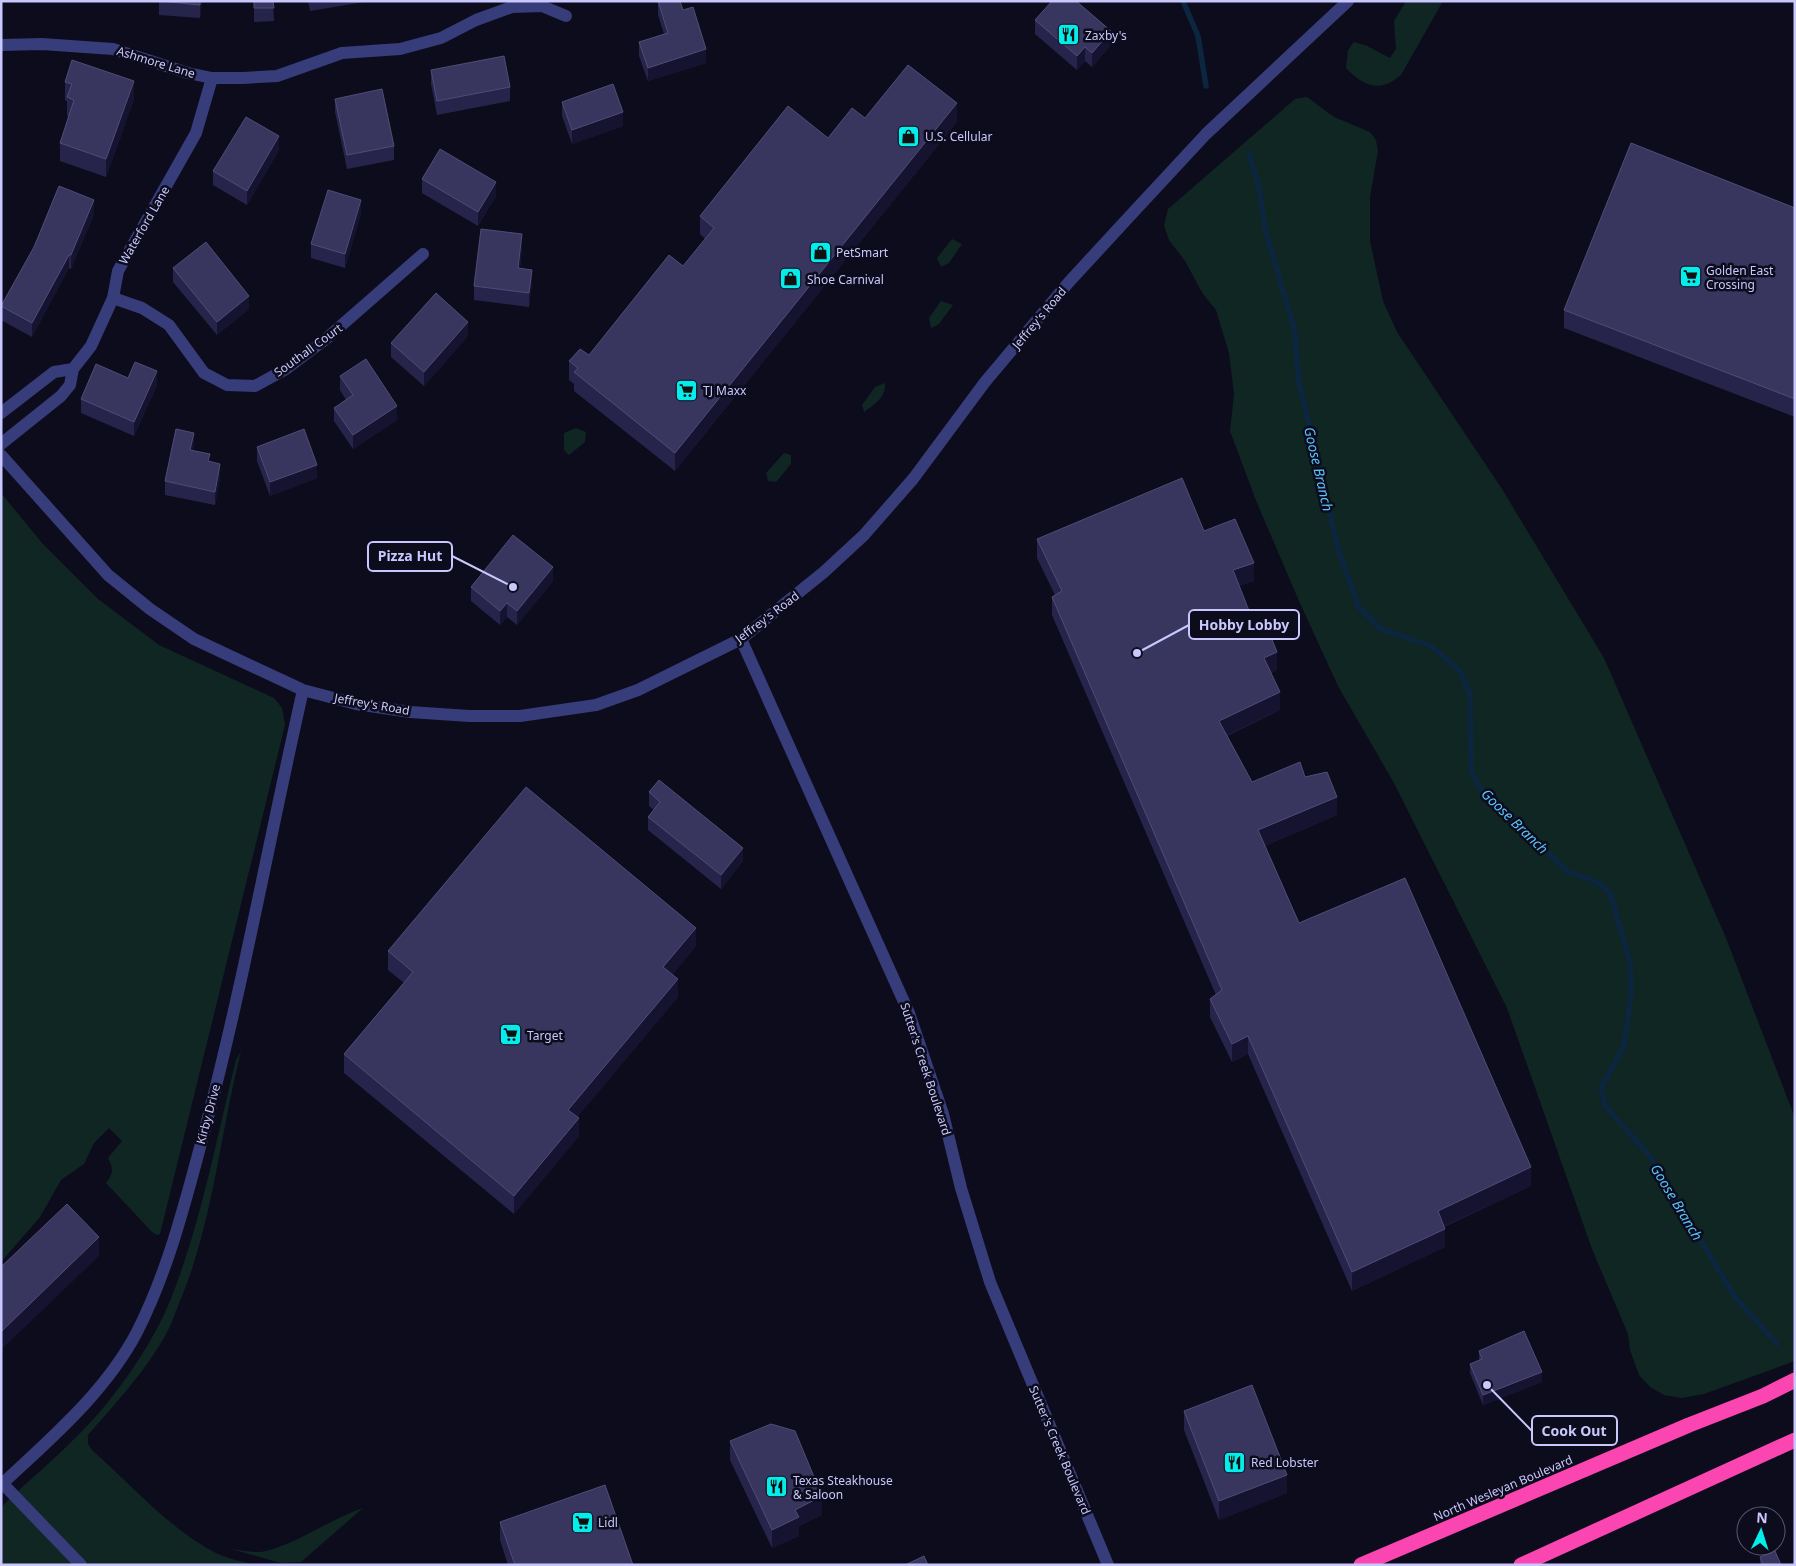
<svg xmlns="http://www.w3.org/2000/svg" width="1796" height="1566" font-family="'Noto Sans',sans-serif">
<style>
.green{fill:#0f2623}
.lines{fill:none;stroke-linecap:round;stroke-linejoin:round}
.stream{stroke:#0c2640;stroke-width:5.5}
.minor{stroke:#373c7a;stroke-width:12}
.highway{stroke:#fb45b1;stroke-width:15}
.wall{fill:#27244b}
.shaded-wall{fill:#151330}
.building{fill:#38365e;stroke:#4f4d77}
.labels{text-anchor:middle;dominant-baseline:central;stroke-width:5;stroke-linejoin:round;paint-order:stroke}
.poi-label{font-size:12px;fill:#c8c8fe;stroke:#0d0c1c;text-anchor:start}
.street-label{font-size:12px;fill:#c8c8fe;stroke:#0d0c1c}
.water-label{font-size:14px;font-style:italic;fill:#58c2fc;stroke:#0d0c1c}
.leader{fill:none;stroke:#c8c8fe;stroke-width:2}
.callout-dot{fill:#c8c8fe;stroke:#0d0c1c;stroke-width:2}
.callout{fill:#0d0c1c;stroke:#c8c8fe;stroke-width:2}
.callout-label{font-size:14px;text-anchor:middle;font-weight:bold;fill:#c8c8fe}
</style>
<rect width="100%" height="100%" fill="#0d0c1c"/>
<path class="green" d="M1406,1h37l-42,74c-21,18 -37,12 -55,-7l2,-18 6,-8 13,4 23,12 6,-9 -2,-28z
M1307,97l27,20 36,15 6,8 2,11 -8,46v44l13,60 14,31 105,157 102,169 122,280 69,180v243l-91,33 -22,4 -18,-3 -14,-8 -11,-12 -9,-25 -2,-16 -36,-85 -85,-241 -113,-225 -56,-97 -39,-85 -42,-98 -27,-72 4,-37 -5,-41 -13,-43 -13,-16 -18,-33 -16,-21 -5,-15 4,-16 127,-110z
M952,239l10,5 -13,19 -8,4 -4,-9z
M941,301l12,4 -14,19 -8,4 -2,-10z
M885,383c1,15 -10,21 -21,29l-2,-7 13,-18z
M576,428l10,4 -1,10 -16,13 -5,-5v-17z
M784,453l7,2v9l-15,18 -8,-1 -2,-8z
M1,493l41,50 56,56 61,46 115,53 8,10 3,17 -125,509 -3,1 -5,-3 -46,-49c8,-10 7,-15 2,-25l14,-17 -13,-13 -15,15 -10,21 -23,16 -21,37 -39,45z
M241,1051c-21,84 -28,171 -61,250 -5,12 -9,25 -15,35 -21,37 -50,68 -77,99v9l4,6c38,34 75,76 120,101 13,7 28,10 43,14h-254v-58c37,-35 79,-69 110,-109 23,-29 45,-63 59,-97 31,-77 46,-161 66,-241z
M363,1508l-62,54 -20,1 -50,-14c11,1 25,5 35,2 35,-9 64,-32 97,-43z"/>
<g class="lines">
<path class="stream" d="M1183,1l15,35 8,50
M1249,154l10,33 6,42 29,99 5,54 40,170 20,56 22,21 50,17 29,25 10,24 1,75 7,16 90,86 27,9 15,11 20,71 1,32 -7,51 -23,42 4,18 44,49 86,142 42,47"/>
<path class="minor" d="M1,45l41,-1 71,5 75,24 24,5h31l34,-2 65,-23 58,-4 41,-11 35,-18 36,-13 30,-1 24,10
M113,298l29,10 27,17 35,48 23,12 28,1 31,-17 41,-31 96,-84
M1,413l53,-41 19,-3
M1,444l60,-48 9,-11 3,-16 18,-23 22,-48 5,-27 78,-138 16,-55
M1,455l107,120 42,34 44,30 109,51 53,14 54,8 59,4h51l76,-11 42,-15 103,-51 83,-67 40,-37 49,-56 72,-97 84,-100 59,-64 78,-84 142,-133
M741,639l168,374 34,101 18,74 29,94 118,283
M3,1484l78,81
M1,1485c49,-46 104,-92 136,-153 33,-65 50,-137 69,-207 38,-144 64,-290 97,-435"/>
<path class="highway" d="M1361,1565l328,-140 74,-29 32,-16
M1521,1565l274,-125"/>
</g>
<path class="wall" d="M159,1h43l-2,17 -41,-3z
M254,1h19l1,20 -20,1z
M308,1h62l-60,10z
M658,1l25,9 23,53 -58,18 -9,-25v-14l25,-8 -6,-19z
M1035,20l76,25 -19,22 -7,-6 -8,9 -42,-36z
M431,70l79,17v14l-73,14 -6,-31z
M65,82l69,17 -28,78 -46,-16v-18l9,-27h-2v-15l-2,-1z
M335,99l59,47v14l-47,9 -12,-57z
M562,102l61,24 -51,18 -10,-28z
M865,118l92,4 -282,349 -101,-80v-7l-5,-4v-19l20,-6 94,-89 22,-27 -5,-5v-18l128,-78z
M279,150l-32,55 -34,-20v-14z
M422,179l74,17 -18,30 -56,-33z
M1795,208v209l-231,-89v-18z
M94,214l-23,55 -2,-1 -37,69 -31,-17v-14z
M361,214l-16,54 -34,-10v-14z
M522,248l-2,20 12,16 -3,23 -55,-7v-14z
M173,268l76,41 -32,26 -44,-53z
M468,336l-44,50 -33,-29v-14z
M340,376l57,44 -44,29 -19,-28v-13l12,-8 -6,-10z
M128,378l29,7 -23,51 -53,-23v-14z
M194,446l-1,4 17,12 10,16 -5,27 -50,-10v-14z
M257,447l60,31 -47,18 -13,-35z
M1204,531l50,50 -15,5 18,45 20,39 -6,3 9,37 -53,26 25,46 53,-5 32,38 -72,31 34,77 232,263 -87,41 1,20 -93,44 -104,-237 -16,8 -22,-45v-18l6,-4 -164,-380v-18l3,-2 -18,-37v-19z
M553,581l-36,44 -10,-8 -7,8 -29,-24v-14z
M649,792l94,69 -22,28 -73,-59v-13l6,-7 -5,-4z
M696,946l-24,29 6,22 -101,120 2,19 -65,78 -170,-141v-19l60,-71 -16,-13v-19z
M1479,1351l63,31 -59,23 -13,-32v-9l9,-4z
M1184,1411l103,82 -68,27 -35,-90z
M730,1441l92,74 -23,11v10l-27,12 -42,-88z
M500,1522l133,43h-125l-8,-25z
M1760,1557l21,8h-21z"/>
<path class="shaded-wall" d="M200,1h2l-2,17z
M1111,31v14l-19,22v-14z
M1085,47v14l-8,9v-14z
M706,49v14l-58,18v-13z
M134,81v18l-28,78v-18z
M957,103v19l-282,349v-18z
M623,112v14l-51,18v-14z
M279,136v14l-32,55v-14z
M496,182v14l-18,30v-14z
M94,200v14l-23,55v-14z
M361,200v14l-16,54v-14z
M522,234v14l-4,34v-14z
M69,255v13l-37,69v-14z
M532,270v14l-3,23v-14z
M249,296v13l-32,26v-13z
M468,322v14l-44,50v-14z
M157,371v14l-23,51v-14z
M397,406v14l-44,29v-14z
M194,433v13l-4,18v-14z
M220,464v14l-5,27v-13z
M317,465v13l-47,18v-14z
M1254,563v18l-21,7v-18z
M553,567v14l-36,44v-14z
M507,603v14l-7,8v-14z
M1277,652v18l-13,6v-18z
M1280,692v18l-61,29v-18z
M1337,797v18l-79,34v-19z
M743,848v13l-22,28v-14z
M696,928v18l-33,40v-19z
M678,979v18l-110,131v-18z
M1248,1036v18l-16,8v-18z
M579,1118v18l-65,78v-18z
M1531,1167v19l-93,43v-18z
M1445,1229v18l-93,44v-19z
M99,1237v19l-98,94v-18z
M1542,1372v10l-59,23v-10z
M1287,1475v18l-68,27v-19z
M822,1496v19l-23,11v10l-27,12v-18l23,-20z"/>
<path class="building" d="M160,1h40v4z
M254,1h19l1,7h-20z
M658,1h22l3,9 10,-3 13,42 -58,19 -9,-26 29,-9z
M1052,1h24l35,30 -19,22 -7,-6 -8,9 -42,-36z
M504,56l6,31 -73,14 -6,-31z
M72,60l62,21 -28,78 -46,-16 14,-43 -7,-3 5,-13 -7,-2z
M908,65l49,38 -282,350 -101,-81 4,-4 -9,-7 11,-12 9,6 80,-100 14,11 31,-38 -14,-12 88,-110 40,32 24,-30 13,10z
M613,84l10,28 -51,18 -10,-28z
M382,89l12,57 -47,9 -12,-56z
M246,117l33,19 -32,55 -34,-20z
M1631,143l164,65v191l-231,-89z
M440,149l56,33 -18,30 -56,-33z
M59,186l35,14 -23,55h-2l-37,68 -31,-17 33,-59z
M328,190l33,10 -16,54 -34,-10z
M481,229l41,5 -4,34 14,2 -3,23 -55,-7z
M206,242l43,54 -32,26 -44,-54z
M436,293l32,29 -44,50 -33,-29z
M366,359l31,47 -44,29 -19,-27 19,-13 -13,-19z
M135,362l22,9 -23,51 -53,-23 15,-35 32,14z
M176,429l18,4 -4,17 20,4 -2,7 12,3 -5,28 -50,-11z
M304,429l13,36 -47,17 -13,-35z
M1182,478l22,53 31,-12 19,44 -21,7 24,61 10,-4 10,25 -13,6 16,34 -61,29 33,61 48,-20 5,15 22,-5 10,25 -79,33 41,93 106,-45 126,289 -93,44 7,18 -93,43 -104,-236 -16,8 -22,-45 12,-9 -170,-393 10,-6 -25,-52z
M513,535l40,32 -36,44 -10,-8 -7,8 -29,-24z
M659,780l84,68 -22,27 -73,-58 12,-15 -11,-10z
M526,787l170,141 -33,39 15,12 -110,131 11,8 -65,78 -170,-142 69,-82 -25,-21z
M67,1204l32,33 -98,95v-65z
M1524,1331l18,41 -59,23 -13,-31 12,-5 -3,-8z
M1252,1385l35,90 -68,26 -35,-90z
M771,1424l24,7 27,65 -27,14 4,7 -27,13 -42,-89z
M605,1485l28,80h-118l-15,-43z
M1775,1551l6,14h-18l-3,-8z
M924,1556l4,9h-23z"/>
<defs>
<symbol id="restaurant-square" viewBox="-11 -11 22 22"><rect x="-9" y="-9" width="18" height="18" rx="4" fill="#05edeb" stroke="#0d0c1c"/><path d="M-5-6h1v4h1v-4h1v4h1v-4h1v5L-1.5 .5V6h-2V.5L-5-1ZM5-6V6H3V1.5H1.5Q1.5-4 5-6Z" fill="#111"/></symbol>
<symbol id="shop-square" viewBox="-11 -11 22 22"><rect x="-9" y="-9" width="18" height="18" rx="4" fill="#05edeb" stroke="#0d0c1c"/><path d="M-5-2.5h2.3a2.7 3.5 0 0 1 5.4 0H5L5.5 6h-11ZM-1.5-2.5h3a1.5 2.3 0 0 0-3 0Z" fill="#111"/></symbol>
<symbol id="supermarket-square" viewBox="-11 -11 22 22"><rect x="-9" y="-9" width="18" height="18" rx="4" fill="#05edeb" stroke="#0d0c1c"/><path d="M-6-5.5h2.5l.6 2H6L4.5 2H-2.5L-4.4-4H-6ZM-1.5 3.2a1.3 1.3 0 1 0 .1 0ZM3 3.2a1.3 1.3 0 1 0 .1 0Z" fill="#111"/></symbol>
</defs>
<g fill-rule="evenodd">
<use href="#restaurant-square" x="1056" y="22" width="25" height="25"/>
<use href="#shop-square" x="896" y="124" width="25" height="25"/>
<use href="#shop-square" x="808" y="240" width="25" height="25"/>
<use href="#supermarket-square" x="1678" y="264" width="25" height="25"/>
<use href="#shop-square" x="778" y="266" width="25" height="25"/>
<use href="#supermarket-square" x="674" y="378" width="25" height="25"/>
<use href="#supermarket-square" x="498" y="1022" width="25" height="25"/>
<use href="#restaurant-square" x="1222" y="1450" width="25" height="25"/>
<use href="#restaurant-square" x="764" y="1474" width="25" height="25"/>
<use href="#supermarket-square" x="570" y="1510" width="25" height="25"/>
</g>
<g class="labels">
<g class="poi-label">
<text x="1085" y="35">Zaxby's</text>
<text x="925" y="136">U.S. Cellular</text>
<text x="836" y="252">PetSmart</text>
<text x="1706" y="270">Golden East<tspan x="1706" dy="14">Crossing</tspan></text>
<text x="807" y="279">Shoe Carnival</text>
<text x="703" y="390">TJ Maxx</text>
<text x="527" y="1035">Target</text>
<text x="1251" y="1462">Red Lobster</text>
<text x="793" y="1480">Texas Steakhouse<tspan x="793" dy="14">&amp; Saloon</tspan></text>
<text x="598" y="1522">Lidl</text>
</g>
<g class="street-label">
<text transform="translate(156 62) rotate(17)">Ashmore Lane</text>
<text transform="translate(144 225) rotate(-60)">Waterford Lane</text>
<text transform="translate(1039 318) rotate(-50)">Jeffrey's Road</text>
<text transform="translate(308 350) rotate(-36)">Southall Court</text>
<text transform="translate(767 617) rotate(-37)">Jeffrey's Road</text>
<text transform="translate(372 704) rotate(10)">Jeffrey's Road</text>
<text transform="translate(926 1069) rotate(72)">Sutter's Creek Boulevard</text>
<text transform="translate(208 1114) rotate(-75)">Kirby Drive</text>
<text transform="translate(1060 1450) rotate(67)">Sutter's Creek Boulevard</text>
<text transform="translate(1503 1488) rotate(-23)">North Wesleyan Boulevard</text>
</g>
<g class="water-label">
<text transform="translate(1319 469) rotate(77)">Goose Branch</text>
<text transform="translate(1515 821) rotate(44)">Goose Branch</text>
<text transform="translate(1677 1202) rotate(59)">Goose Branch</text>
</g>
</g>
<path class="leader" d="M513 587L452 556M1137 653L1189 625M1487 1385L1532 1431"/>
<g class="callout-dot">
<circle cx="513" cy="587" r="5"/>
<circle cx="1137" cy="653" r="5"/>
<circle cx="1487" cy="1385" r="5"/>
</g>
<g class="callout">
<rect x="368" y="542" width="84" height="29" rx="5"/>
<rect x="1189" y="610" width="110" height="29" rx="5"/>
<rect x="1532" y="1416" width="85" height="29" rx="5"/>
</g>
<g class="callout-label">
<text x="410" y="561">Pizza Hut</text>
<text x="1244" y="630">Hobby Lobby</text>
<text x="1574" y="1436">Cook Out</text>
</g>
<rect width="1796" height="1566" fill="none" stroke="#c8c8fe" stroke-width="5"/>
<g transform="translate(1761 1531) rotate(4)"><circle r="24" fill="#0d0c1c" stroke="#585776"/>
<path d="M0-4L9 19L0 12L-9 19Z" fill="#05edeb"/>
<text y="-8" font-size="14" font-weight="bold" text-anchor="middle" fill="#c8c8fe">N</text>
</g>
</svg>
